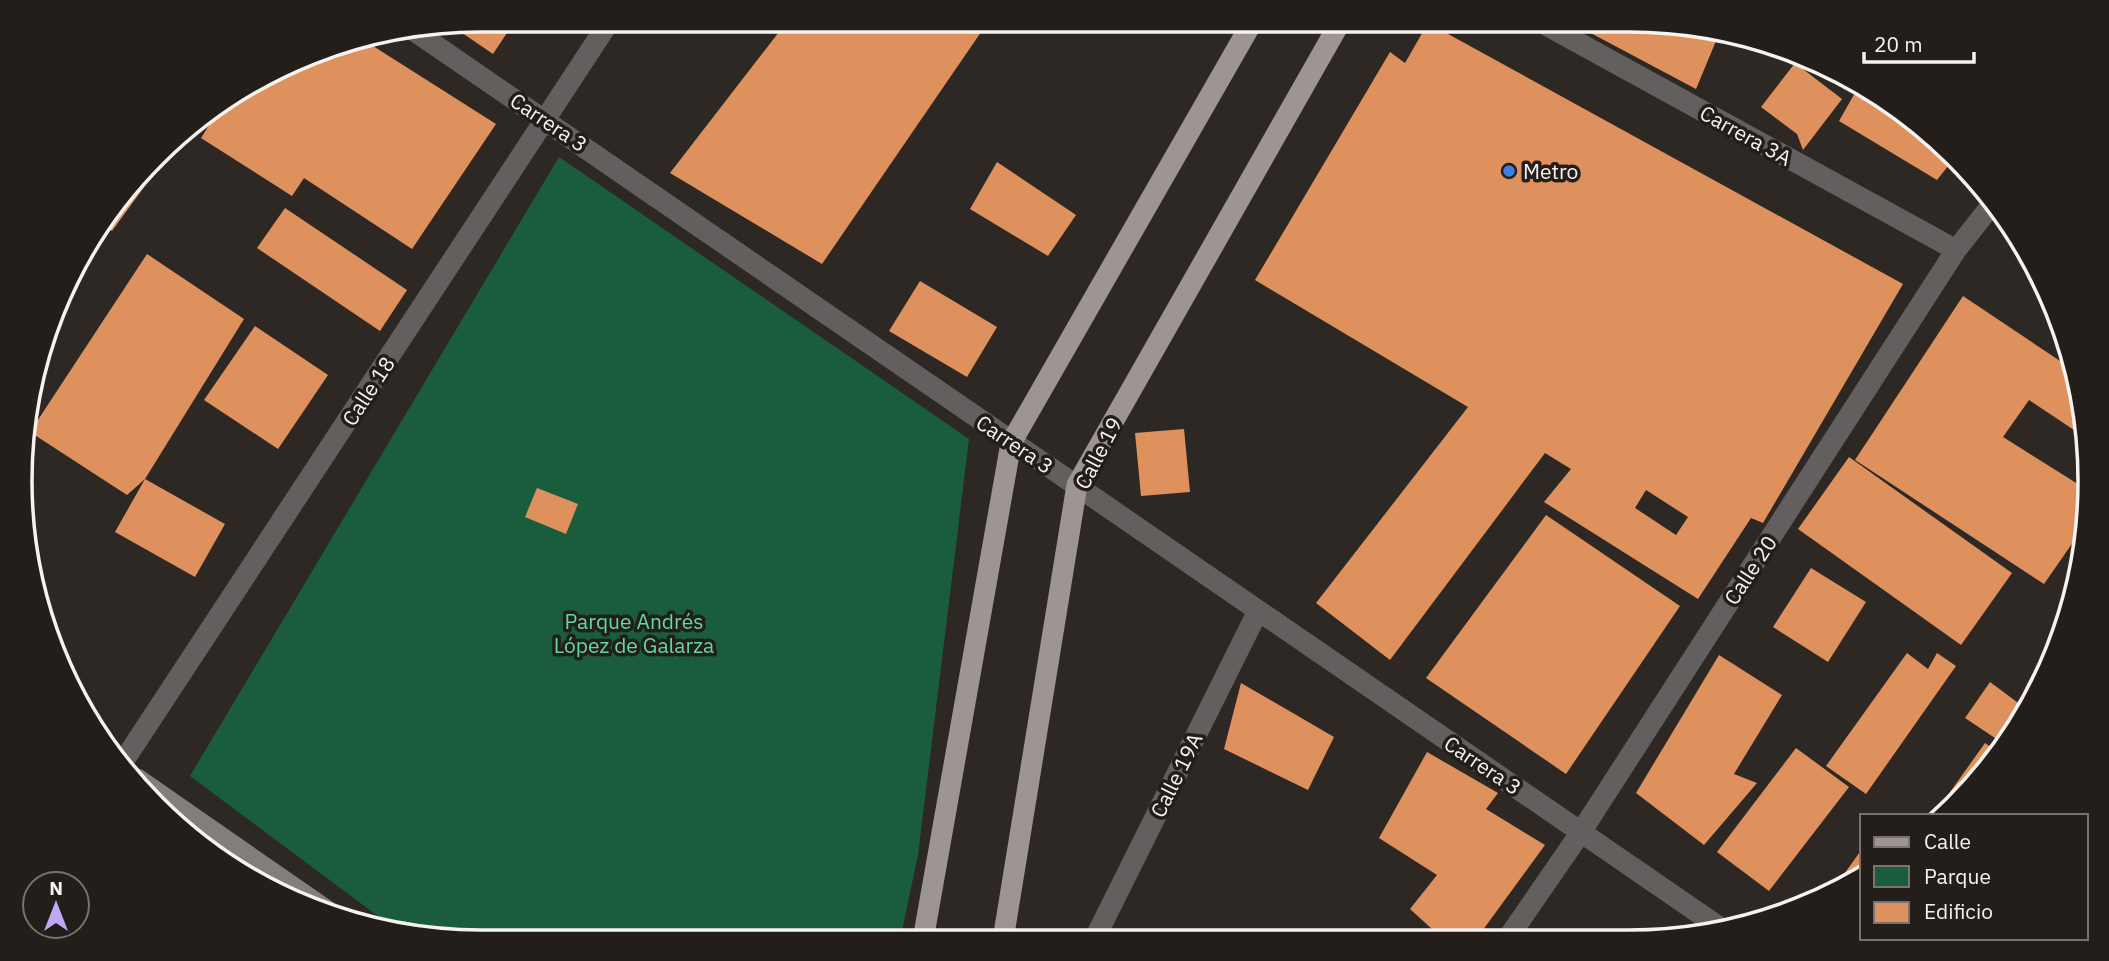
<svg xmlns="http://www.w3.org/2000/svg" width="2109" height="961" font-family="'IBM Plex Sans',sans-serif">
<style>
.green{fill:#1a5d3d}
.building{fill:#df915d;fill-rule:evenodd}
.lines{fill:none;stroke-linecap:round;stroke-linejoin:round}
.street{stroke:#635f5f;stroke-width:21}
.secondary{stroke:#847d7d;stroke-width:21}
.primary{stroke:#9d9594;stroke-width:21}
.shop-dot{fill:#3f7fe0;stroke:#241e1a;stroke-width:2.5}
.labels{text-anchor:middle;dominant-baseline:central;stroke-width:7;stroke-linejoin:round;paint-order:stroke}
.street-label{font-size:21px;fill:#f6f2ef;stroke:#241e1a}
.poi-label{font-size:21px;fill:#f6f2ef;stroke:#241e1a;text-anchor:start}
.park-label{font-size:21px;fill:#5ddc9c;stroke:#241e1a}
.rim{fill:none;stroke:#f6f2ef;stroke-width:3.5}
</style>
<rect width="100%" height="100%" fill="#2e2824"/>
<path class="green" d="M559,157l410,282 -51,416 -18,85 -420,2 -78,-8 -212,-158z"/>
<path class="building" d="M481,19l34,2 -22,33 -44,-30z
M789,19h201l-168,245 -152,-91z
M1097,19h31l-8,14z
M1589,19h40l92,10 -25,60 -111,-59z
M1428,23l475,261 -140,239 -12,-5 -53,81 -154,-97 27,-33 -26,-16 -155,207 -74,-57 152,-196 -213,-127 135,-228 15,11zM1646,490l42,27 -12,18 -41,-27z
M362,39l134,85 -84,125 -108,-71 -12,18 -91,-58 25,-40 24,-17 82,-37z
M1795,63l47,36 -39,51 -6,-16 -36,-27z
M1860,84l24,13 72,59 -19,24 -98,-59z
M190,124l-78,107 -10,-7 75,-91z
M997,162l79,53 -28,41 -78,-47z
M285,208l122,82 -27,41 -123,-83z
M147,254l97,65 -99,160 -18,16 -97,-63z
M920,281l77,46 -30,50 -78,-46z
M1963,296l112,75 6,19 5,48 -57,-38 -26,37 86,54 -4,34 -41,59 -189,-124z
M255,326l73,49 -50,74 -74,-49z
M1184,429l6,63 -49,4 -6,-63z
M1849,457l163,116 -51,72 -163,-116z
M145,479l80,45 -30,53 -80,-45z
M537,488l41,16 -12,30 -41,-17z
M1546,515l134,91 -114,168 -140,-96z
M1811,568l55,34 -38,60 -55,-35z
M1907,653l21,16 9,-16 19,13 -90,128 -40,-28z
M1719,655l63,40 -48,79 23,9 -53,62 -68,-52z
M1990,682l35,26 -21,36 -39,-26z
M1241,683l93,54 -26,53 -84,-41z
M1985,743l14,10 -4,8 -55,55h-7z
M1796,748l53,39 -80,104 -52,-39z
M1427,752l71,41 -12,16 59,36 -68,93 -34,1 -33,-30 27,-34 -58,-37z
M1862,849v25l-30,17z"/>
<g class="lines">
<path class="street" d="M1535,19l421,231
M413,30l1309,899
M123,762l488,-743
M1508,938l73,-106 375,-582 38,-48
M1094,940l164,-329"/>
<path class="secondary" d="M137,779l196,136"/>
<path class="primary" d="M923,940l88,-497 243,-424
M1003,940l74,-455 265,-466"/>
</g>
<circle class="shop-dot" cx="1509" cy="171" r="7"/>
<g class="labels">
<g class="street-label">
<text transform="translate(549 122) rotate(34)">Carrera 3</text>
<text transform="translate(1746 135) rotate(29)">Carrera 3A</text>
<text transform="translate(368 391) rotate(-57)">Calle 18</text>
<text transform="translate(1015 444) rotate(34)">Carrera 3</text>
<text transform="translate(1098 453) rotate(-63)">Calle 19</text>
<text transform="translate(1750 570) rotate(-57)">Calle 20</text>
<text transform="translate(1483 765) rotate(34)">Carrera 3</text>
<text transform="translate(1176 775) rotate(-64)">Calle 19A</text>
</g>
<g class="poi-label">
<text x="1523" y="171">Metro</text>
</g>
<g class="park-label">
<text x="634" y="621">Parque Andrés<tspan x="634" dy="24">López de Galarza</tspan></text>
</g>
</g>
<path d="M0 0H2109V961H0ZM481 32H1629A449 449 0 0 1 2078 481V481A449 449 0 0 1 1629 930H481A449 449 0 0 1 32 481V481A449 449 0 0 1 481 32Z" fill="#241e1a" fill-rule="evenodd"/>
<path class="rim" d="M481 32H1629A449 449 0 0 1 2078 481V481A449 449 0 0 1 1629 930H481A449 449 0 0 1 32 481V481A449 449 0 0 1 481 32Z"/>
<rect x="1860" y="814" width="228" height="126" fill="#241e1a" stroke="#78736f" stroke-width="2"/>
<rect x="1874" y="837" width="35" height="10" fill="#9d9594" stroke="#78736f" stroke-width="2"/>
<text x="1924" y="849" font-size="21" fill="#f6f2ef">Calle</text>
<rect x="1874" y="866" width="35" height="21" fill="#1a5d3d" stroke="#78736f" stroke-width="2"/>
<text x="1924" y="884" font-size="21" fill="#f6f2ef">Parque</text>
<rect x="1874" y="902" width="35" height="21" fill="#df915d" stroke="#78736f" stroke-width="2"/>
<text x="1924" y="919" font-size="21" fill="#f6f2ef">Edificio</text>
<g transform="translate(56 905)"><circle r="33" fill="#241e1a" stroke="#78736f" stroke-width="2"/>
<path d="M0-5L12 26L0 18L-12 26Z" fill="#bea9f5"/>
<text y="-10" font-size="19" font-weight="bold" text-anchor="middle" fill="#f6f2ef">N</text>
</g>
<path d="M1864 52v10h110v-10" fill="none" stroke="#f6f2ef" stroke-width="3.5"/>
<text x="1874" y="52" font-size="21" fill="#f6f2ef" stroke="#241e1a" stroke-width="5" paint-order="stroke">20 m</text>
</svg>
